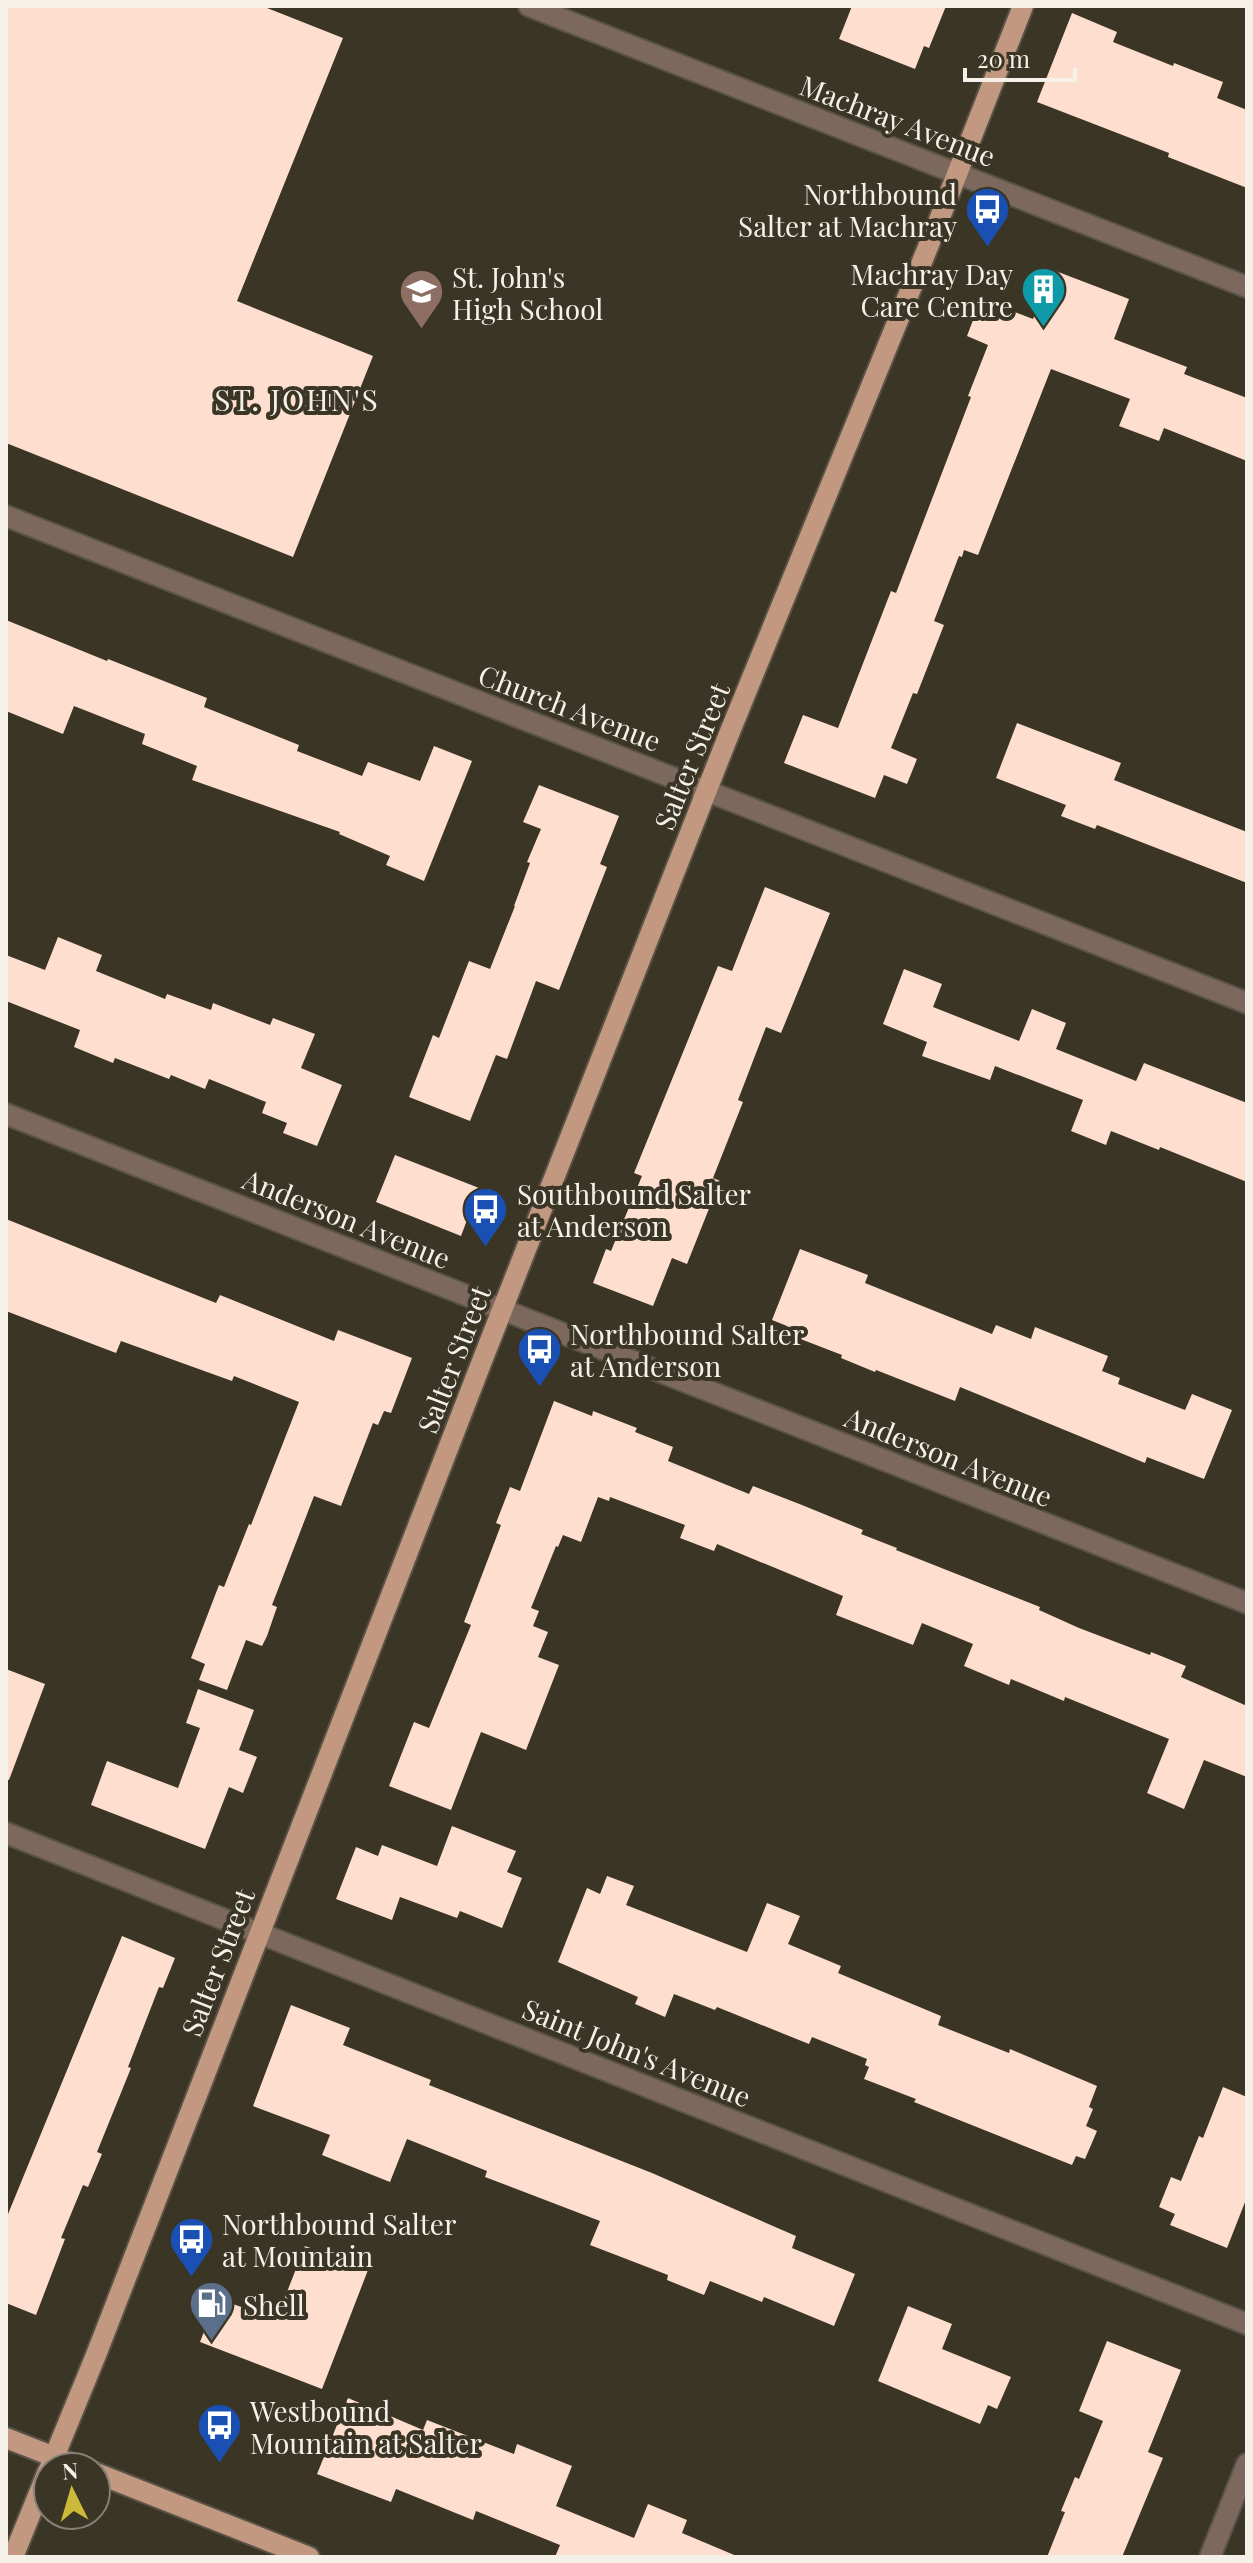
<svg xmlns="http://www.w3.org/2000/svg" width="1253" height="2563" font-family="'Playfair Display',serif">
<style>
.building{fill:#fedece}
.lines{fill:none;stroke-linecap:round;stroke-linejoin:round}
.minor-casing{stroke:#595345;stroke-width:24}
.major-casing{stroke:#595345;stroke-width:24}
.minor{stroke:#7c685c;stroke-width:20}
.major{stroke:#c29881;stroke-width:20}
.labels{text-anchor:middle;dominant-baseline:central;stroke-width:8;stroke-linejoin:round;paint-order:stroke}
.street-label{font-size:28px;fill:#f5f1e8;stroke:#3b3526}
.poi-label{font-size:28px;fill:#f5f1e8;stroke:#3b3526;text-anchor:start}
.neighbourhood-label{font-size:30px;letter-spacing:2px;fill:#f5f1e8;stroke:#3b3526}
</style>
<rect width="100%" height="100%" fill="#3b3526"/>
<path class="building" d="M6,6h256l81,32 -106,263 136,55 -80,201 -287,-114z
M852,6h94l-17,42 -5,-2 -9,23 -76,-30z
M1072,13l45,19 -4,10 60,24 1,-3 49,19 -6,16 30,12v78l-79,-31 1,-4 -132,-51z
M1053,270l76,29 -15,40 73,28 -3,7 63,24v63l-83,-33 -5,13 -40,-15 11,-27 -79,-30 -73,186 -14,-5 -2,7 -3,-1 -25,65 10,4 -27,69 -4,-1 -22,55 26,11 -10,25 -23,-9 -9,23 -91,-35 19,-48 35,13 53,-137 5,2 75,-196 -3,-1 20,-51 -21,-9 14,-37 52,20z
M6,620l101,41 1,-2 99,39 -3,9 95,38 -2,6 65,25 6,-14 52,19 14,-35 38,15 -48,120 -38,-16 4,-9 -51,-22 1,-2 -148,-52 5,-14 -55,-22 3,-10 -71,-28 -11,28 -57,-23z
M1017,723l104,40 -7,17 133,52v51l-150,-58 -2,4 -34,-13 5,-11 -70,-27z
M539,785l80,31 -19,48 7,3 -48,123 -23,-9 -29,78 -11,-4 -26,66 -61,-24 24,-62 6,3 30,-77 21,8 25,-63h-1l16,-43 -3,-1 14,-33 -18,-7z
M765,887l65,26 -49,120 -15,-6 -28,73 5,2 -30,76 7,3 -33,83 -15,-6 -19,48 -60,-23 13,-34 5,2 31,-75 -8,-3 84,-207 14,5z
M58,937l44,18 -6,16 69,28 2,-5 44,16 2,-7 57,22 3,-7 42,16 -14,34 41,17 -25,61 -34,-13 4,-10 -25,-10 4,-11 -57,-23 -4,10 -34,-14 -2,4 -54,-21 -2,5 -39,-16 6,-17 -74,-29v-46l39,15z
M904,969l38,15 -9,23 86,34 13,-32 34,14 -10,26 80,32 8,-18 103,40v79l-87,-35 -1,3 -48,-19 -5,14 -35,-14 12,-31 -88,-34 -5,14 -68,-24 5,-14 -44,-18z
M395,1155l84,33 -18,48 -85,-34z
M6,1219l210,84 4,-8 114,46 4,-11 74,28 -21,55 -7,-2 -6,14 -5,-2 -32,83 -27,-10 -42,109 5,2 -10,29 -5,10 -16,-6 -19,50 -28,-10 6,-16 -14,-6 28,-73 5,2 25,-63 2,1 48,-123 -65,-26 -2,5 -111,-40 -5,12 -110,-42z
M800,1249l68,26 -3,8 127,51 4,-9 35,14 4,-12 73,29 -6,15 18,7 -2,6 67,26 7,-16 40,16 -28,69 -57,-22 -2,6 -185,-76 -5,14 -79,-31 -1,2 -34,-14 1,-3 -57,-22 2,-7 -15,-6z
M554,1401l38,15 1,-5 44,17 -2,4 38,15 -5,14 81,33 4,-8 49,19 61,25 -2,4 36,14 -1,2 144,57 -1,3 40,18 71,27 1,-3 35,14 -5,11 66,29v71l-43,-17 -20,49 -37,-16 22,-54 -104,-42 -1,4 -53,-22 -2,6 -45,-19 9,-22 -51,-21 -9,22 -77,-30 7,-19 -126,-52 -3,7 -34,-13 5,-13 -75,-28 -1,4 -11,-4 -17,45 -18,-7 -5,12 -2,-1 -25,62 8,3 -6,15 15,6 -10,25 21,8 -33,85 -45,-18 -30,78 -62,-24 25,-64 15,6 42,-103 -7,-3 37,-97 -5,-2 14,-36 10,4z
M6,1669l39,15 -36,96 -3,-1z
M198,1689l56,21 -15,40 18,7 -14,36 -14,-6 -24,62 -114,-44 16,-44 71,27 22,-60 -14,-5z
M452,1826l64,25 -9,21 15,6 -20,50 -42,-17 -3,7 -57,-21 -8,23 -56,-21 20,-52 22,9 4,-11 55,21z
M607,1876l27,10 -8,19 121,47 20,-49 33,13 -12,28 53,22 -3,7 103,43 -3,9 71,28 1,-4 87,37 -8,21 4,2 -7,17 11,5 -12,28 -9,-3 -4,9 -158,-63 2,-3 -52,-20 5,-12 -4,-2 2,-6 -55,-22 -3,7 -92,-37 -2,3 -41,-16 -9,23 -30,-13 3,-7 -80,-35 29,-74 13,6z
M122,1936l53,22 -12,30 -4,-1 -31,80 3,1 -34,84 5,2 -14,33 -5,-2 -22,53 4,1 -29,76 -30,-12v-84z
M291,2005l59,23 -7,17 88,35 -2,5 223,88 144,63 -4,12 63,26 -21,52 -70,-29 -2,5 -52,-21 -6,14 -37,-15 1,-5 -78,-30 10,-24 -115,-44 2,-6 -80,-32 -17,43 -68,-27 8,-20 -77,-29z
M1223,2087l24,10v100l-20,51 -57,-23 5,-11 -16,-7 12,-30 10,4 18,-45 4,2z
M305,2246l63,24 -46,119 -122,-47 17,-44 59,22z
M908,2306l44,18 -10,25 69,28 -14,32 -9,-4 -8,19 -102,-43z
M1107,2341l74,29 -33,82 15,6 -41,99h-75l18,-45 -4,-1 14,-34 4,2 24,-58 -24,-10z
M348,2398l75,32 4,-10 87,34 3,-10 55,22 -16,40 78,32 14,-34 39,16 -5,13 57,24h-184l5,-12 -84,-34 -3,9 -77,-31 -5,13 -74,-28z"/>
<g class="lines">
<defs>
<path id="minor" d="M529,6l718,281
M6,516l1241,487
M6,1114l1241,489
M6,1833l1241,491
M1210,2557l37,-93"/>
<path id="major" d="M6,2438l74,29
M50,2467l46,-112 388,-999 243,-617 212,-519 84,-214
M96,2473l213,84
M13,2557l35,-86"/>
</defs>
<use href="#minor" class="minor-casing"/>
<use href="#major" class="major-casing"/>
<use href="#minor" class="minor"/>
<use href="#major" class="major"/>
</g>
<defs>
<symbol id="bus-pin" viewBox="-11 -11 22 30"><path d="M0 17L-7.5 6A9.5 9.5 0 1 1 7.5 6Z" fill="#1a4fb4" stroke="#3b3526"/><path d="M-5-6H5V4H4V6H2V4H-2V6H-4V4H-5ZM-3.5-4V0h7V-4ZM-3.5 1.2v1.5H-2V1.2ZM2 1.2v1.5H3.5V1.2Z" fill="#fff"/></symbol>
<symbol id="building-pin" viewBox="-11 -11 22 30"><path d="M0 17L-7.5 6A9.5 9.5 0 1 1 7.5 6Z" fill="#0f9aa8" stroke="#3b3526"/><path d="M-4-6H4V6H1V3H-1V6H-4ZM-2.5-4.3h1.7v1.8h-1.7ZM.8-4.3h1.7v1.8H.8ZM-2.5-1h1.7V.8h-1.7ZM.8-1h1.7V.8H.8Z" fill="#fff"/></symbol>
<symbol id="school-pin" viewBox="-11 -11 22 30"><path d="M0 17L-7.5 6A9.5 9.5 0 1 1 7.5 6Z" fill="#8d6e63" stroke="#3b3526"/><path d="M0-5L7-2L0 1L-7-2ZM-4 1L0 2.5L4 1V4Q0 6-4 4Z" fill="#fff"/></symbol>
<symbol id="fuel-pin" viewBox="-11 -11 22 30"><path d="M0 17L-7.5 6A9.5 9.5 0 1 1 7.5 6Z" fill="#5c6f8a" stroke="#3b3526"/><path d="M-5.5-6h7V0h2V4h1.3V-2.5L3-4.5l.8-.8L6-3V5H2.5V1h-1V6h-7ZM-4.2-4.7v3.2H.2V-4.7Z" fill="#fff"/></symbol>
</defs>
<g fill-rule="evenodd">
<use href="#bus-pin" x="962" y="184" width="51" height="69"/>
<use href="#building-pin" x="1018" y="264" width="51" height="69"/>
<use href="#school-pin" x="396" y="266" width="51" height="69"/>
<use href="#bus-pin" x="460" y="1184" width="51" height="69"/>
<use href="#bus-pin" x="514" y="1324" width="51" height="69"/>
<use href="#bus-pin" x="166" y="2214" width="51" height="69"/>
<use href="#fuel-pin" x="186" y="2278" width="51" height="69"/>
<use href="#bus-pin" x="194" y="2400" width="51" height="69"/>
</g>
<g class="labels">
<g class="street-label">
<text transform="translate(898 120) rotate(21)">Machray Avenue</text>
<text transform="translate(570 707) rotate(21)">Church Avenue</text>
<text transform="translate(691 756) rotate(-68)">Salter Street</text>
<text transform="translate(347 1218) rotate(22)">Anderson Avenue</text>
<text transform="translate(453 1359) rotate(-69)">Salter Street</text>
<text transform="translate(949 1456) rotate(22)">Anderson Avenue</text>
<text transform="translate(217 1962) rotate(-69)">Salter Street</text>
<text transform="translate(637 2052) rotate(22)">Saint John's Avenue</text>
</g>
<g class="poi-label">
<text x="957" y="193" text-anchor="end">Northbound<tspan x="957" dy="32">Salter at Machray</tspan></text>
<text x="1013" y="273" text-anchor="end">Machray Day<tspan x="1013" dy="32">Care Centre</tspan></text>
<text x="452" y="276">St. John's<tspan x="452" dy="32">High School</tspan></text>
<text x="517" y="1193">Southbound Salter<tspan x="517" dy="32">at Anderson</tspan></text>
<text x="570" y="1333">Northbound Salter<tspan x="570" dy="32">at Anderson</tspan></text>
<text x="222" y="2223">Northbound Salter<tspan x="222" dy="32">at Mountain</tspan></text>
<text x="243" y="2304">Shell</text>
<text x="250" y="2410">Westbound<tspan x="250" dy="32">Mountain at Salter</tspan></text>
</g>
<g class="neighbourhood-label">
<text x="297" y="399">ST. JOHN'S</text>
</g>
</g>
<rect width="1253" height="2563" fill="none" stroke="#f5f1e8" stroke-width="16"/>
<g transform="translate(72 2491) rotate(355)"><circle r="38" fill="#3b3526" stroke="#858074" stroke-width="2"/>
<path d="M0-6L14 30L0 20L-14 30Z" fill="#cbba39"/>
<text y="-12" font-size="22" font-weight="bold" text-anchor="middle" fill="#f5f1e8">N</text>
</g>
<path d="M965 68v12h110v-12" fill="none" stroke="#f5f1e8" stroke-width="4"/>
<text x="977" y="68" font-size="24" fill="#f5f1e8" stroke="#3b3526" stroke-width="6" paint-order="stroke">20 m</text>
</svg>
